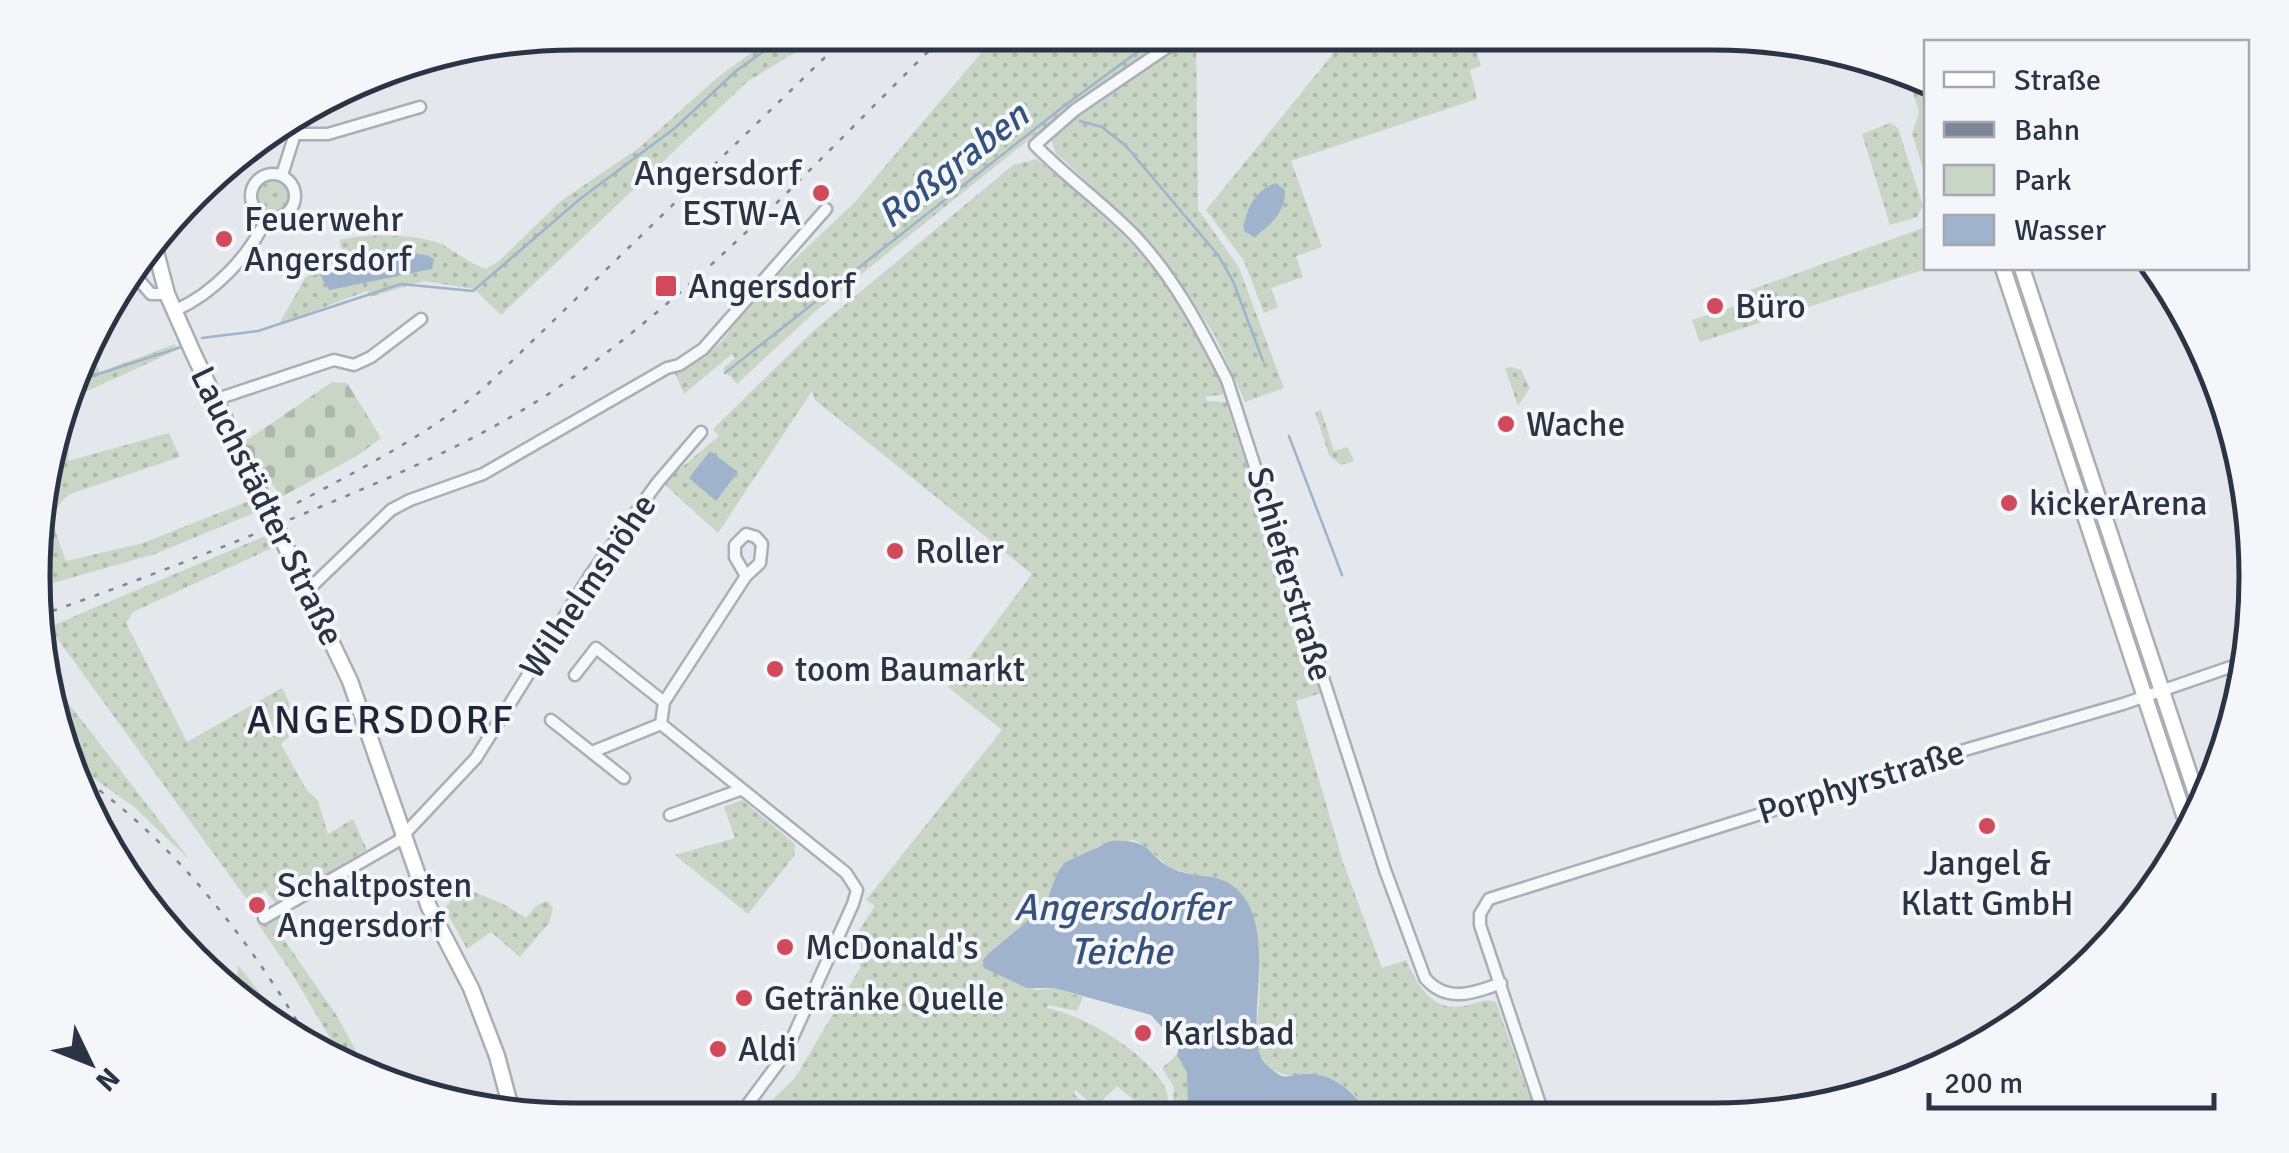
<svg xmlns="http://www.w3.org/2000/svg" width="2289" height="1153" font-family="Signika,sans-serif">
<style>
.green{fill:url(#green-dots);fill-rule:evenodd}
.cemetery{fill:url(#cemetery-stones)}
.water{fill:#9fb4cc}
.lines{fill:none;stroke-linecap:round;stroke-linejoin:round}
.stream{stroke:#9fb4cc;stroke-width:2.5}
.street-casing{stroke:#a9aeb7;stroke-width:15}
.secondary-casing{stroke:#a9aeb7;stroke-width:19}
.street{stroke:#f7f8fa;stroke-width:10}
.secondary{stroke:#fff;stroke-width:14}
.rail{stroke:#7d8696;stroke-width:2.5;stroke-dasharray:5 10;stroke-linecap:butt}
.poi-dot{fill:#d1495b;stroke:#f4f6f9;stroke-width:4}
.labels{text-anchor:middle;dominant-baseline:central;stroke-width:8;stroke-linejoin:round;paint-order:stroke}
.poi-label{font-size:35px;fill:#2b3445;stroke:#f4f6f9;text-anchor:start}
.street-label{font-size:35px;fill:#2b3445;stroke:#f4f6f9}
.water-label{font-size:38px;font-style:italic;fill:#34527a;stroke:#f4f6f9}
.quarter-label{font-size:40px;letter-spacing:2.5px;fill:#1d2536;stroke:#f4f6f9}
.rim{fill:none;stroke:#2b3445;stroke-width:5}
</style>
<defs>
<pattern id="green-dots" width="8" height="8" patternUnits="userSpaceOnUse" patternTransform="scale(2.5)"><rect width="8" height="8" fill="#c9d6c5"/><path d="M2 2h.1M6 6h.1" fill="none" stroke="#adb8ab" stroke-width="1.8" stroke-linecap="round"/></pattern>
<pattern id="cemetery-stones" width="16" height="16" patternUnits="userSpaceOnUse" patternTransform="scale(2.5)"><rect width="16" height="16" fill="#c9d6c5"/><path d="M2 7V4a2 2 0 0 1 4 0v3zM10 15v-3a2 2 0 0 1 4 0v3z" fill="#adb8ab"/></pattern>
</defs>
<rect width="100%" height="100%" fill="#e4e7ec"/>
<path class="green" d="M779,33h49l-80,48 -247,234 -27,-26 -50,-8 -54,16 -3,-6 -88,33 26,-46 36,-27 -1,-11c22,-7 83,-6 103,5 15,8 26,18 43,24l13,-8 62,-60 79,-54 78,-70zM382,250l45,5 5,14 -103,20 16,-28z
M998,33h198l2,176 41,59 45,120 -39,14 -30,-66 -33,-51 -42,-53 -85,-80 -8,-27 -229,184 -81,75 -14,-15 12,-11 -3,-4 -48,40 -10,-23 30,-13 21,-20 18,-30 112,-106z
M1350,33h120l11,33 -11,4 7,29 -186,62 31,86 -26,9 7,21 -32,11 7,19 -14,6 -20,-52 -38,-51z
M1908,76l16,5 2,6v91l-14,-44 7,-22z
M1890,123l8,5 25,78 -6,11 -27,8 -28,-91z
M1037,159c46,39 93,77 129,125 25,34 42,72 60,110l-21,3 2,4 22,1 -2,4 94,287 -25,8 47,161 39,106 24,-8c12,26 27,53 59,46 12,-3 20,-8 31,-4l40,114 -163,1c-10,-13 -22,-29 -38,-36 -27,-12 -56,6 -73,-24 -9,-14 -5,-29 -4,-45 3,-35 5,-108 -29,-129 -16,-9 -36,-6 -52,-13 -17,-6 -27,-24 -44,-30l-35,6 -41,27 -12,33 -62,54 53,30 18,-2 29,9 -6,14 -29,-6 -1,3c36,7 98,43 118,79 4,8 3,21 3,31h-32l-3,-3 4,-5 -6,-6 3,-4 -17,-14 -21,21 -21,-17 -1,4 22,20 -3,4 -340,1 42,-41 65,-110 -2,-36 17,-26 -9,-6 136,-170 -54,-43 84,-113 -217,-174 -3,-9 -94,142 -55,-50 56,-47 -6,-7 99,-97 201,-167z
M255 196a18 18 0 1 1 36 0a18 18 0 1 1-36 0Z
M1926,227v41h3l-229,74 -8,-22 46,-15 -2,-10z
M175,344l2,6 -103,47 -6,64 101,-28 11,24 -110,37c-27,20 -13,39 -4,67l77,-18 106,-42 5,12 -99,41 -116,33 4,-117 46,-121 11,23z
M1512,367l9,3 9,18 -12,18 -13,-38z
M1321,410l13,41 14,-4 6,14 -13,4 -12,-10 -14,-43z
M265,536l7,12 -139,64 -7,11 61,119 95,-54 19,38 -20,18 25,45 12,12 10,33 25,-15 14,31 -23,13 2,5 -69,38 -12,-16 -17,11 -199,-274z
M45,673l145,187 -57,-54 -61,-43z
M742,800l53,44 -1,12 -46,58 -73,-59 60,-17 -11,-31z
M460,886l45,19 21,13 10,-12 11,-5 6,7 -4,15 -29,34 -29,-25 -24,17 -22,-40z
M285,913l-7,18 59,85 31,57 -21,-6 -54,-92 -37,-54 4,3z
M238,965l35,45 -6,5 -30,-22 2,-2 -3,-5z
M1177,1055l10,18 1,44 -16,1 2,-31 -12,-19z"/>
<path class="cemetery" d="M332,382l15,1 34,55 -24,18 -76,41 -37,-55z"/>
<path class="water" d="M1276,183l9,7c1,21 -14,35 -31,47l-10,-6c0,-20 12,-42 32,-48z
M382,250l45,5 7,4 -2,10 -103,21 -9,-15 25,-14z
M710,451l28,21 -22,29 -27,-23z
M1111,841c47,-2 33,17 67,30 16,6 36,3 51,12 58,37 9,153 37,181 21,20 19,10 40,10 31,-1 50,22 67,43h-185l-1,-44 -10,-18 2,-9 -28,-31 -97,-27h-27l-43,-20 -1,-8 5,-6 57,-48 12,-33 9,-11z"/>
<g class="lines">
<path class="stream" d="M1080,121l22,6 24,19 92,109 15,26 30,80
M202,338l56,-7 143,-47 72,7 107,-92 95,-71 61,-57 53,-38
M725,373l339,-267 99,-73
M77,381l104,-34
M1289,436l53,139
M40,567l13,-123"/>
<defs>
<path id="street" d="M1188,33l-113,77 -40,35c31,32 68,58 99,90 40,42 67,94 93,145l158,490 40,108c21,25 48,16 76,5
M295,134h33l92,-27
M251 196a22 22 0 1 1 44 0a22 22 0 1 1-44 0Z
M282,175l13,-41
M133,273l18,21h16
M174,311c39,-17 76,-55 93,-94
M214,400l120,-40 20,5 17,-8 50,-38
M308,590l83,-80 19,-10 73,-26 184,-106 12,-3 24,-16 123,-140
M575,675l21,-27 68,54
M551,720l73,58
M592,752l69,-28
M670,815l70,-25
M264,918l134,-77 78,-83 115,-184 67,-92 43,-50
M1544,1116l-64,-191v-11l9,-15 479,-150 155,-45 119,-41
M737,1119l48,-65 68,-150 4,-14 -11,-17 -185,-149 3,-22 82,-126 14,-13 2,-19 -6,-7 -10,-3 -11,11v12l11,19"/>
<path id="secondary" d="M155,248l12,46 27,61 156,326 79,226 42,81 26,68 15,56
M2003,268l187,565
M2022,268l180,544"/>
</defs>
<use href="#street" class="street-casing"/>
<use href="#secondary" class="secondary-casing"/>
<use href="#street" class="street"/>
<use href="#secondary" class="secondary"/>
<path class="rail" d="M297,503c64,-34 130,-68 186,-114l367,-356
M38,616c95,-33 189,-70 282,-109 79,-33 158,-67 230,-114 148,-99 270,-236 397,-360
M75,773c98,65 179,173 238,275"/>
</g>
<g class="poi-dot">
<circle cx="821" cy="193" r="10"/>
<circle cx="224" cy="239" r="10"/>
<rect x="654" y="274" width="24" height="24" rx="5"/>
<circle cx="1715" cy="306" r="10"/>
<circle cx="1506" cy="424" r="10"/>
<circle cx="2009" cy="503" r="10"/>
<circle cx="895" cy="551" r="10"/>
<circle cx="775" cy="669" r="10"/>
<circle cx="1987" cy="826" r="10"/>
<circle cx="257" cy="905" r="10"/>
<circle cx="785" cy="947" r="10"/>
<circle cx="744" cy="998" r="10"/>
<circle cx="1143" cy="1033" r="10"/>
<circle cx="718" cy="1049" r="10"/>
</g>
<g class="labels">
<g class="poi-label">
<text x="801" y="173" text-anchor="end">Angersdorf<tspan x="801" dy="40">ESTW-A</tspan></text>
<text x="244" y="219">Feuerwehr<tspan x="244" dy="40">Angersdorf</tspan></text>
<text x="688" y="286">Angersdorf</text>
<text x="1735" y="306">Büro</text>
<text x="1526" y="424">Wache</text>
<text x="2029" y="503">kickerArena</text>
<text x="915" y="551">Roller</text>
<text x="795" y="669">toom Baumarkt</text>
<text x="1987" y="863" text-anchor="middle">Jangel &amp;<tspan x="1987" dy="40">Klatt GmbH</tspan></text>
<text x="277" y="885">Schaltposten<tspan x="277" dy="40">Angersdorf</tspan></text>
<text x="805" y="947">McDonald's</text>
<text x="764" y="998">Getränke Quelle</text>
<text x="1163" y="1033">Karlsbad</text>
<text x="738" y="1049">Aldi</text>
</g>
<g class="street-label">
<text transform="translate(267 506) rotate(64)">Lauchstädter Straße</text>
<text transform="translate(1290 574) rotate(73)">Schieferstraße</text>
<text transform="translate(588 586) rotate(-56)">Wilhelmshöhe</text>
<text transform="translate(1861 782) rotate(-17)">Porphyrstraße</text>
</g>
<g class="water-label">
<text transform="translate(953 165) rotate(-38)">Roßgraben</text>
<text x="1121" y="907">Angersdorfer<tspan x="1121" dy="44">Teiche</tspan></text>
</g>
<g class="quarter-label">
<text x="381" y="720">ANGERSDORF</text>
</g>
</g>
<path d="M0 0H2289V1153H0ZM576 50H1713A526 526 0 0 1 2239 576V577A526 526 0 0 1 1713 1103H576A526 526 0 0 1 50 577V576A526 526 0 0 1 576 50Z" fill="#f4f6f9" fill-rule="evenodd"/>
<path class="rim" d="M576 50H1713A526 526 0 0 1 2239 576V577A526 526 0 0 1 1713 1103H576A526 526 0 0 1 50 577V576A526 526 0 0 1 576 50Z"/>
<rect x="1924" y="40" width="325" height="230" fill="#f4f6f9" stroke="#a4a8b1" stroke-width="2.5"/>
<rect x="1944" y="72" width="50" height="15" fill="#ffffff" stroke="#a4a8b1" stroke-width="2.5"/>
<text x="2014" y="90" font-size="30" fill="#2b3445">Straße</text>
<rect x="1944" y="122" width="50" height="15" fill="#7d8696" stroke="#a4a8b1" stroke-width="2.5"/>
<text x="2014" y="140" font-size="30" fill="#2b3445">Bahn</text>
<rect x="1944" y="165" width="50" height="30" fill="#c9d6c5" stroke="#a4a8b1" stroke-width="2.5"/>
<text x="2014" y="190" font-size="30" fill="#2b3445">Park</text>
<rect x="1944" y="215" width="50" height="30" fill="#9fb4cc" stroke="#a4a8b1" stroke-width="2.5"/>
<text x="2014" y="240" font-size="30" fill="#2b3445">Wasser</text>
<g transform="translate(90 1063) rotate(133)" stroke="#f4f6f9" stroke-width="8" paint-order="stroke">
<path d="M0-8L18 38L0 25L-18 38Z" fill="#2b3445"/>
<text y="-15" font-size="28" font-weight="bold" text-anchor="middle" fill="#2b3445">N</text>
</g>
<path d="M1929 1093v15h285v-15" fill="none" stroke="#2b3445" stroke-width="5"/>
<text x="1944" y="1093" font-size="30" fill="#2b3445" stroke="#f4f6f9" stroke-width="8" paint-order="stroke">200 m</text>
</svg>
